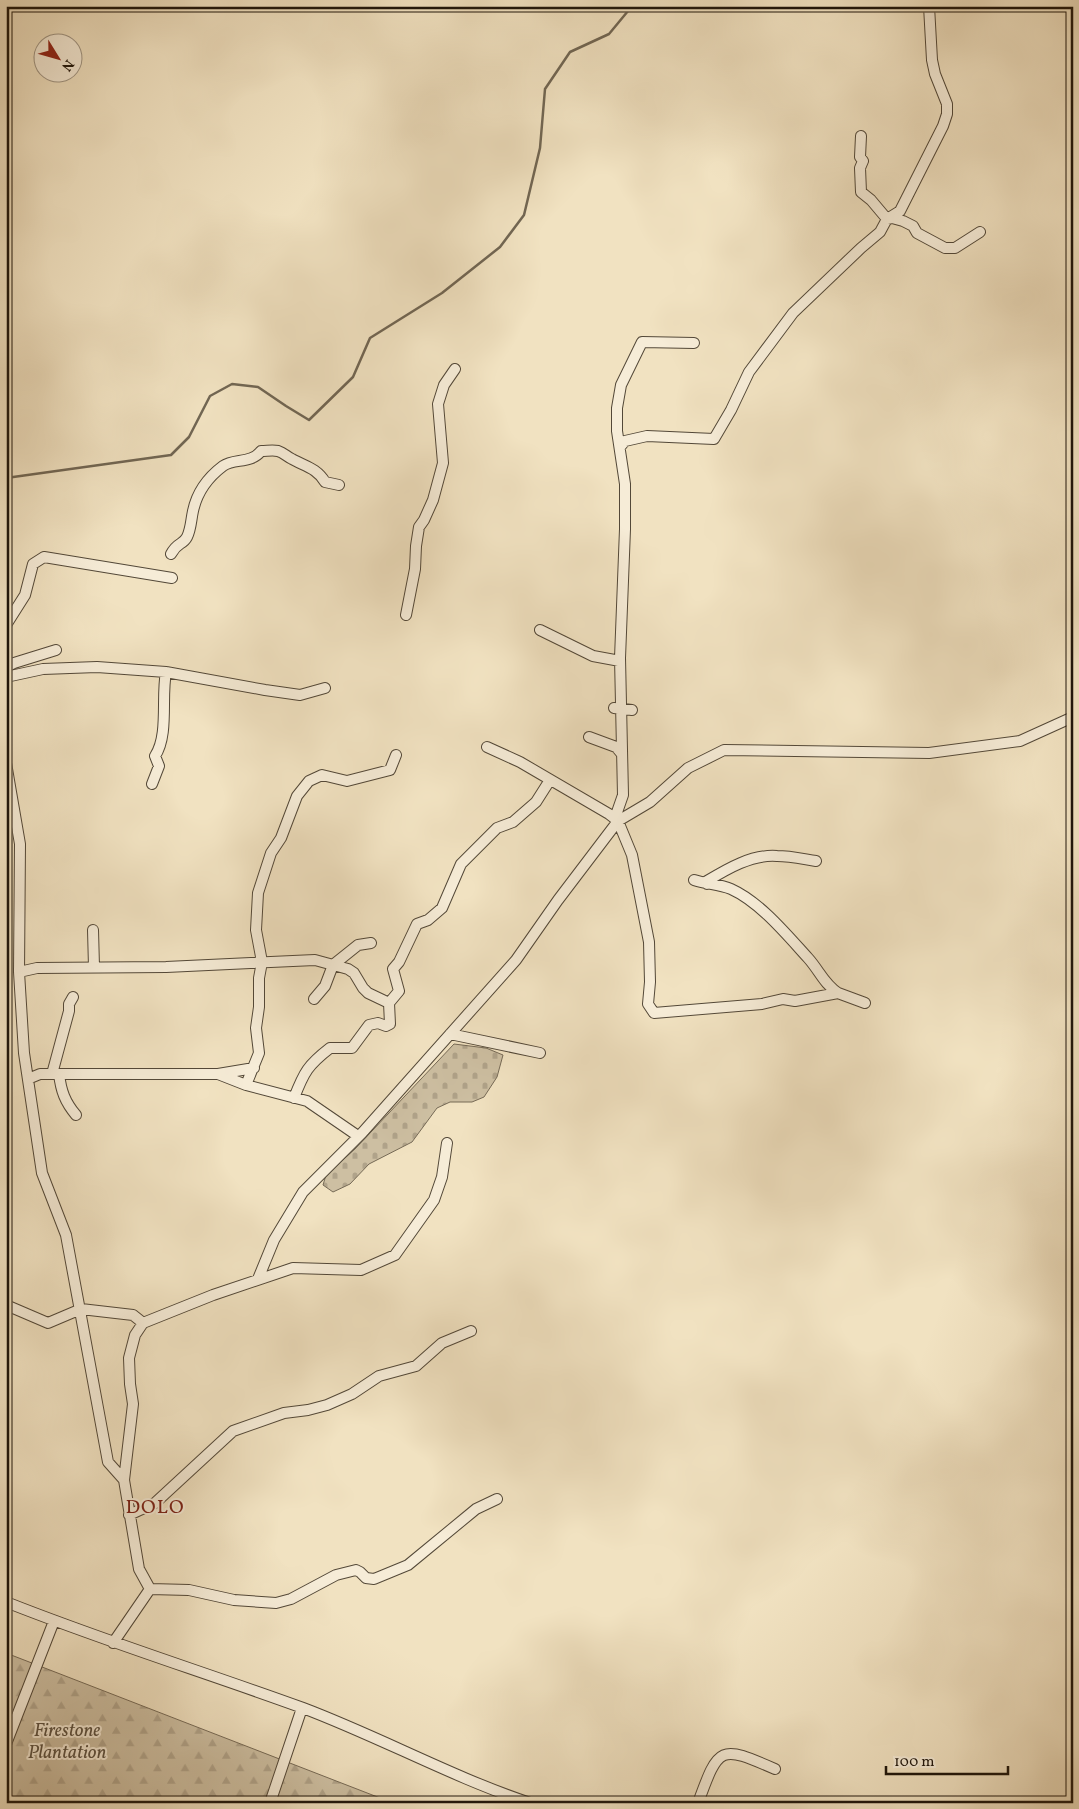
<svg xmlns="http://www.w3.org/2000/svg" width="1079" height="1809" font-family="Vollkorn,serif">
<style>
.forest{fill:url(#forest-firs);stroke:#766a56}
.cemetery{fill:url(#cemetery-stones);stroke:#766a56}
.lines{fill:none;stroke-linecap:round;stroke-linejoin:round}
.stream{stroke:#716653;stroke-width:2.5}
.minor-casing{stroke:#534838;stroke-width:12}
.minor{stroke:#f6ecd7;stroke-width:10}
.labels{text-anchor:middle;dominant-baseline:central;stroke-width:4;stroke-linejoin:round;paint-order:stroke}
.park-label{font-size:19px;font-style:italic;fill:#5b5040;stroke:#f6ecd7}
.neighbourhood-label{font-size:20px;letter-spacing:1px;fill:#7a1f14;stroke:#f6ecd7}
</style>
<defs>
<pattern id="forest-firs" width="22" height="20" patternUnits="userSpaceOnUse" patternTransform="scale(1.25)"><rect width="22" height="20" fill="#cdbfa2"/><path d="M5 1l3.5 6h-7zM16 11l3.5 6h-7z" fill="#b0a38a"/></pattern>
<pattern id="cemetery-stones" width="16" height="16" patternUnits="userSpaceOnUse" patternTransform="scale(1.25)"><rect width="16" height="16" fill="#cdbfa2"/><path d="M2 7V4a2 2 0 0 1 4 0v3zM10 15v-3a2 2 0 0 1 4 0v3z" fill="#b0a38a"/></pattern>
</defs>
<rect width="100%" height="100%" fill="#f1e2c1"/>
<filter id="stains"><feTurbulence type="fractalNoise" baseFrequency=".004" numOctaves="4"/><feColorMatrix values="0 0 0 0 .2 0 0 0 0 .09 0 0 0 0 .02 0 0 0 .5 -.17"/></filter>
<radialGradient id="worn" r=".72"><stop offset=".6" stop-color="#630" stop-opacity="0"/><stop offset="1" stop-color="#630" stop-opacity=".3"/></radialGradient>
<path class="forest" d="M6,1653l387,150h-387z"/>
<path class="cemetery" d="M454,1044l32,4 17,7 -6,22 -13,20 -12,5h-22l-13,6 -25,34 -43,22 -19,20 -17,8 -10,-7 3,-10 29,-26z"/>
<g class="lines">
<path class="stream" d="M6,478l165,-23 18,-18 21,-41 22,-12 26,3 28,19 23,14 44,-43 17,-39 72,-45 58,-46 24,-32 16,-67 5,-59 25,-37 39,-18 19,-23 1,-5"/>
<defs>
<path id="minor" d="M861,136l-1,21 3,4 -3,7 1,24 10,8 16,19 5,-1 11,3 10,5 4,7 28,15h10l25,-16
M620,447l5,-6 22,-5 67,3 17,-29 18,-38 44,-59 68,-65 19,-16 7,-13 13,-8 43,-85 4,-12v-10l-12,-30 -3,-14 -3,-54
M171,554c6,-12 12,-9 16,-17 4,-8 4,-17 6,-26 4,-19 14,-33 30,-45 11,-8 28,-2 38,-15 6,0 12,-1 17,0 6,2 8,5 14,8 12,7 25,9 33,23l14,3
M406,615l9,-46 1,-23 3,-19 5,-7 9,-20 10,-37 -5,-59 6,-19 11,-16
M6,625l19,-30 8,-31 11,-7 128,21
M540,630l53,26 27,5
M6,667l8,-4 42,-13
M6,677l37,-8 54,-2 69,5 99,18 35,5 25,-7
M614,708l18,2
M589,737l27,10 5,6
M487,747l33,15 89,52 9,7 14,34 17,87 1,40 -2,22 6,9 108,-9 21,-5 12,2 43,-8c-14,-9 -19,-23 -30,-35 -21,-23 -48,-56 -77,-69 -11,-5 -25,-5 -37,-9
M6,763l14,81 -1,128 5,81 18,120 24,62 42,227 16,18
M152,784l7,-18 -4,-10c14,-21 6,-59 11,-84
M615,818l8,-23 -3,-137 5,-129v-45l-8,-53v-23l4,-23 21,-43 52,1
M707,884v-3c20,-12 45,-27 70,-25 13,0 26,3 39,5
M93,930l1,37
M19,972l18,-4 129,-1 149,-7 33,9 6,4 9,15 5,5 21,10
M838,993l27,10
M314,999l11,-13 8,-21 25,-20 13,-2
M450,1034l90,19
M52,1074l17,-63v-7l4,-7
M59,1074c2,17 6,28 17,41
M218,1074l36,-6
M28,1079l12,-5h178l28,11 61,16 51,35
M246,1085l13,-32 -3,-25 3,-21v-29l3,-16 -6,-32 2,-37 13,-40 10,-15 16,-42 12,-15 13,-6 25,6 43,-11 6,-15
M294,1098c10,-26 14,-33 36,-50h22l17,-23 9,-2 8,3 4,-2 -1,-21 10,-12 -6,-22 6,-7 18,-38 11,-4 14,-12 19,-44 36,-36 16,-6 23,-20 14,-22
M258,1279l16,-39 29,-48 59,-59 154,-173 42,-60 60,-79 32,-19 38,-34 36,-18 205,3 91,-12 53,-24
M6,1305l42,18 33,-14 52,6 10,8
M129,1515l26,-12 78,-72 51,-18 24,-3 19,-5 25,-11 27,-18 37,-10 26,-23 29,-12
M150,1589l39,1 45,10 42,3 15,-4 45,-24 20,-5 4,2 6,6 8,1 34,-14 68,-56 21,-10
M6,1602c98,39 198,70 297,106 77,29 149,69 227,95
M113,1643l37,-54 -11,-20 -15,-89 9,-76 -3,-20 -1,-26 6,-23 8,-12 70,-28 80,-27 68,2 34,-15 39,-55 8,-23 5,-34
M6,1744l48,-123
M270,1803l32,-95
M698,1803c21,-58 22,-58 77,-34"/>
</defs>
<use href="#minor" class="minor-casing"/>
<use href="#minor" class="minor"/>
</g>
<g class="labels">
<g class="park-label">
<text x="67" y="1731">Firestone<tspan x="67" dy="22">Plantation</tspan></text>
</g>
<g class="neighbourhood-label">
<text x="155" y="1508">DOLO</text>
</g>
</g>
<rect width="1079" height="1809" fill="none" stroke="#f1e2c1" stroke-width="25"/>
<rect x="8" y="8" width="1064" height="1794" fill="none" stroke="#1e150b" stroke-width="2.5"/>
<rect x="12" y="12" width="1054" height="1784" fill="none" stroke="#1e150b"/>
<g transform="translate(58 58) rotate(127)"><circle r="24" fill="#f6ecd7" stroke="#a09685"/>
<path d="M0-4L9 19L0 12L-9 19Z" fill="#8f2418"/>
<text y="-8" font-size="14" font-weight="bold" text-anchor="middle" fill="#1e150b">N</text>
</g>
<path d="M886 1766v8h122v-8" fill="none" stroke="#1e150b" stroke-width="2.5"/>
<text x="894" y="1766" font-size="15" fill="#1e150b" stroke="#f6ecd7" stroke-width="4" paint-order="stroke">100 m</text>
<rect width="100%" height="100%" filter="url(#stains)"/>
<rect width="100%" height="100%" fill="url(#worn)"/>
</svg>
